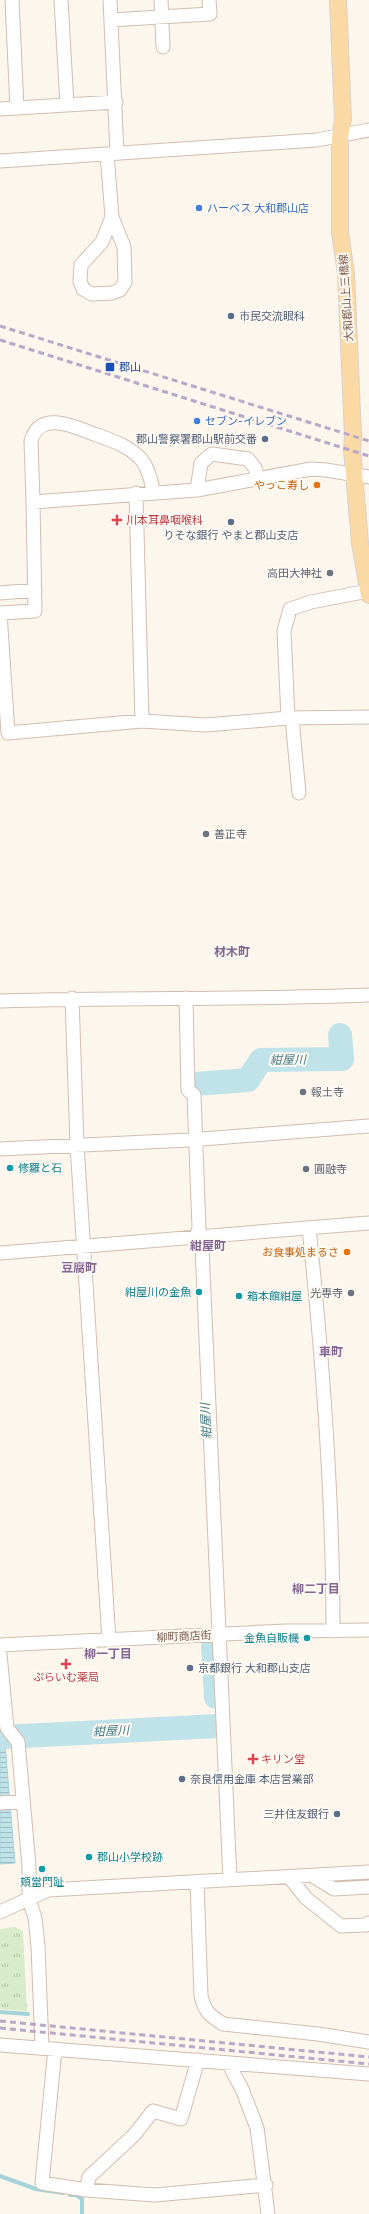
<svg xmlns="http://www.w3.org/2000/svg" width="369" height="2214" font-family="'Space Grotesk','Noto Sans JP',sans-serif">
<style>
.park{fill:url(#park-tufts)}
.water{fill:url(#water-rules);stroke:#a5d3da}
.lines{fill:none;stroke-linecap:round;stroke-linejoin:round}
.stream{stroke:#a5d3da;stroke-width:4}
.river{stroke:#bfe3e8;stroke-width:24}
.minor-casing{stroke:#d1beb0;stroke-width:15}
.major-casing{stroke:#dad1cd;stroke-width:18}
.minor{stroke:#fff;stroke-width:13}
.major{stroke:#fbd9a5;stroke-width:16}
.rail{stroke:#b9a8c9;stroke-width:3;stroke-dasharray:6 4;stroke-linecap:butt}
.shop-dot{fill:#3f7fe0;stroke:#fffaf3;stroke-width:1.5}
.service-dot{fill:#5c6f8a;stroke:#fffaf3;stroke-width:1.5}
.transit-dot{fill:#1a4fb4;stroke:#fffaf3;stroke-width:1.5}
.food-dot{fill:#e8710a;stroke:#fffaf3;stroke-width:1.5}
.health-dot{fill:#e0444e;stroke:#fffaf3;stroke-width:1.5}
.worship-dot{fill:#6b7280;stroke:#fffaf3;stroke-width:1.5}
.culture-dot{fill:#0f9aa8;stroke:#fffaf3;stroke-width:1.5}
.labels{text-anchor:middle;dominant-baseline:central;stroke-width:4;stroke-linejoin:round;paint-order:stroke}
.shop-label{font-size:11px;fill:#366cbe;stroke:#fffaf3;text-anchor:start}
.street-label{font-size:11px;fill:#7a5c4d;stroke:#fffaf3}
.service-label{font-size:11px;fill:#4e5e75;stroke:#fffaf3;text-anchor:start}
.transit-label{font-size:11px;fill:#164399;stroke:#fffaf3;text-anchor:start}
.food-label{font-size:11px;fill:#c56008;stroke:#fffaf3;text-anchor:end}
.health-label{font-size:11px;fill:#be3a42;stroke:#fffaf3;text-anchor:start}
.worship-label{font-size:11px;fill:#5b616d;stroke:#fffaf3;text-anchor:start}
.culture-label{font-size:11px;fill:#0d838f;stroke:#fffaf3;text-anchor:start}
.neighbourhood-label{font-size:12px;font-weight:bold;fill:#846695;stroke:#fffaf3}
.water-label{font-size:12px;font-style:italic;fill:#437c86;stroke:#fffaf3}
</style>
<defs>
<pattern id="park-tufts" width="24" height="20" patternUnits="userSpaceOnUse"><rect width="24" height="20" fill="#d8ecc9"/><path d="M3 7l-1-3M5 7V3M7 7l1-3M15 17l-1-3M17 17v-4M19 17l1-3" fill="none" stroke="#b4c2a5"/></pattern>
<pattern id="water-rules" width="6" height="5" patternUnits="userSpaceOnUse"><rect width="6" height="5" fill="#bfe3e8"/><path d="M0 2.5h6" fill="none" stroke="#a0bbbe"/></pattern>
</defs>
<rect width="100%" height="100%" fill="#fdf6ec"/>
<path class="park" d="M15,1927l8,4 4,80 -27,-2v-80z"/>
<path class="water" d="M0,1731l4,1 11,131 -15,1z"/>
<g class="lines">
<path class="stream" d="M0,2012l28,2
M0,2176l36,13 27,4
M70,2195h6l6,4v15"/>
<path class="river" d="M195,1084l53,-4 13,-20 81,-1 -2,-24
M213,1647l3,50
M4,1737l213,-11"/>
<defs>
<path id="minor" d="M12,0l5,108
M61,0l6,105
M110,0l7,153
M161,0l2,47
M111,20l99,-6 -1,-14
M0,109l116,-7
M107,154l5,63 12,30 1,35 -5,8 -8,3 -20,1 -9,-5 -3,-8 1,-16 21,-23 10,-25
M0,161l317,-21 52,-10
M197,490l4,-27 11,-9 36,5 7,9 3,11
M136,493l6,228
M33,502l-2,-61c9,-31 42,-15 63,-7 17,6 39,13 50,29 5,9 8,19 9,30
M0,593l35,-3
M0,613l35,-2 -2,-109 164,-12 114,-21 15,1 43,7
M0,613l8,120 134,-12 64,4 82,-7 81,-1
M288,718l-4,-87 6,-22 21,-7 57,-11
M292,718l7,75
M72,998l5,147 32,495
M186,998l2,92 6,5 5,133 -3,9 6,11 28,632
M0,1001c123,-4 246,-1 369,-6
M0,1149l189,-9 180,-14
M309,1228c14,134 24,268 24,403
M0,1253l369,-30
M0,1645l286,-14 83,-1
M0,1654l7,74 11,14 11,124v33l6,19 3,28 4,101
M0,1803l23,-2
M313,1876l21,13 35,-2
M290,1878l16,20 35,28 25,-1 3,-2
M197,1882l4,114c4,16 8,19 22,28l95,10 51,8
M0,1912l48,-22 321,-18
M0,2045l369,29
M55,2049l-13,134 44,7 69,5 111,-10
M228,2063l14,26 15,39 11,86
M86,2190l3,-13 45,-42 19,-24 28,8 17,-59"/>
<path id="major" d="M338,0l5,119 -3,18v95l6,42 7,162 -1,14 8,93 9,52"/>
</defs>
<use href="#minor" class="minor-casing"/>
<use href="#major" class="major-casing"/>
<use href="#minor" class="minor"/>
<use href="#major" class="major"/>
<path class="rail" d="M0,326l369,115
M0,340l369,116
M0,2021l369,36
M0,2028l369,36"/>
</g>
<g class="shop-dot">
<circle cx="199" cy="208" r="4"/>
<circle cx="197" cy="421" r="4"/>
</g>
<g class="service-dot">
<circle cx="231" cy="316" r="4"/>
<circle cx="265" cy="439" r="4"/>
<circle cx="231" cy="522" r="4"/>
<circle cx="190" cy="1668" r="4"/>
<circle cx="182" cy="1779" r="4"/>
<circle cx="337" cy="1814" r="4"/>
</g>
<rect class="transit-dot" x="105" y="362" width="10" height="10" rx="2"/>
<g class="food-dot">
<circle cx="317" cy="485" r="4"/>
<circle cx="347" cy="1252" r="4"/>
</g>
<g class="health-dot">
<path d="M115 514h4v4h4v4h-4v4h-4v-4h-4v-4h4z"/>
<path d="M64 1658h4v4h4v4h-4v4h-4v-4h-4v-4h4z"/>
<path d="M251 1753h4v4h4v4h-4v4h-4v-4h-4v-4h4z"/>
</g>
<g class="worship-dot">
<circle cx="330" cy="573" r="4"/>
<circle cx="206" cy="834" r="4"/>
<circle cx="303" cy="1092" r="4"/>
<circle cx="306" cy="1169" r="4"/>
<circle cx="351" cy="1293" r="4"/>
</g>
<g class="culture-dot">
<circle cx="10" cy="1168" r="4"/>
<circle cx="199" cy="1292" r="4"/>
<circle cx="239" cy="1296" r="4"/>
<circle cx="307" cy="1638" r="4"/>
<circle cx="89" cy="1857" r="4"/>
<circle cx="42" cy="1869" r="4"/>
</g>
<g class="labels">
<g class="shop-label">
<text x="207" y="208">ハーベス 大和郡山店</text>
<text x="205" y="421">セブン-イレブン</text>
</g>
<g class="street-label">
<text transform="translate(346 298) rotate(-94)">大和郡山上三橋線</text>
<text transform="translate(184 1636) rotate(-3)">柳町商店街</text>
</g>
<g class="service-label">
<text x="239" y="316">市民交流眼科</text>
<text x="257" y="439" text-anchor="end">郡山警察署郡山駅前交番</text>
<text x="231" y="535" text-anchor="middle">りそな銀行 やまと郡山支店</text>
<text x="198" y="1668">京都銀行 大和郡山支店</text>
<text x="190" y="1779">奈良信用金庫 本店営業部</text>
<text x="329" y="1814" text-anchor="end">三井住友銀行</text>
</g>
<g class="transit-label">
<text x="119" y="367">郡山</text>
</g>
<g class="food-label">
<text x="309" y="485">やっこ寿し</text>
<text x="339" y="1252">お食事処まるさ</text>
</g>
<g class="health-label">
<text x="126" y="520">川本耳鼻咽喉科</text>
<text x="66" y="1677" text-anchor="middle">ぷらいむ薬局</text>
<text x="261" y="1759">キリン堂</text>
</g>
<g class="worship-label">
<text x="322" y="573" text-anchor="end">高田大神社</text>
<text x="214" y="834">善正寺</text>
<text x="311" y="1092">報土寺</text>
<text x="314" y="1169">圓融寺</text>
<text x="343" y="1293" text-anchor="end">光専寺</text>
</g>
<g class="culture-label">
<text x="18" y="1168">修羅と石</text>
<text x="191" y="1292" text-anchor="end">紺屋川の金魚</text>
<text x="247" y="1296">箱本館紺屋</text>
<text x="299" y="1638" text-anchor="end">金魚自販機</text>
<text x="97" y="1857">郡山小学校跡</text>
<text x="42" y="1882" text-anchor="middle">頬當門趾</text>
</g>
<g class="neighbourhood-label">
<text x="232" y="952">材木町</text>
<text x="208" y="1246">紺屋町</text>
<text x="79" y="1268">豆腐町</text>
<text x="331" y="1352">車町</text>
<text x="316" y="1589">柳二丁目</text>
<text x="108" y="1654">柳一丁目</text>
</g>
<g class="water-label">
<text transform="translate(288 1060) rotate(-1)">紺屋川</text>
<text transform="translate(206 1421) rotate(-93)">紺屋川</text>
<text transform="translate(111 1731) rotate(-3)">紺屋川</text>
</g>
</g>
</svg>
